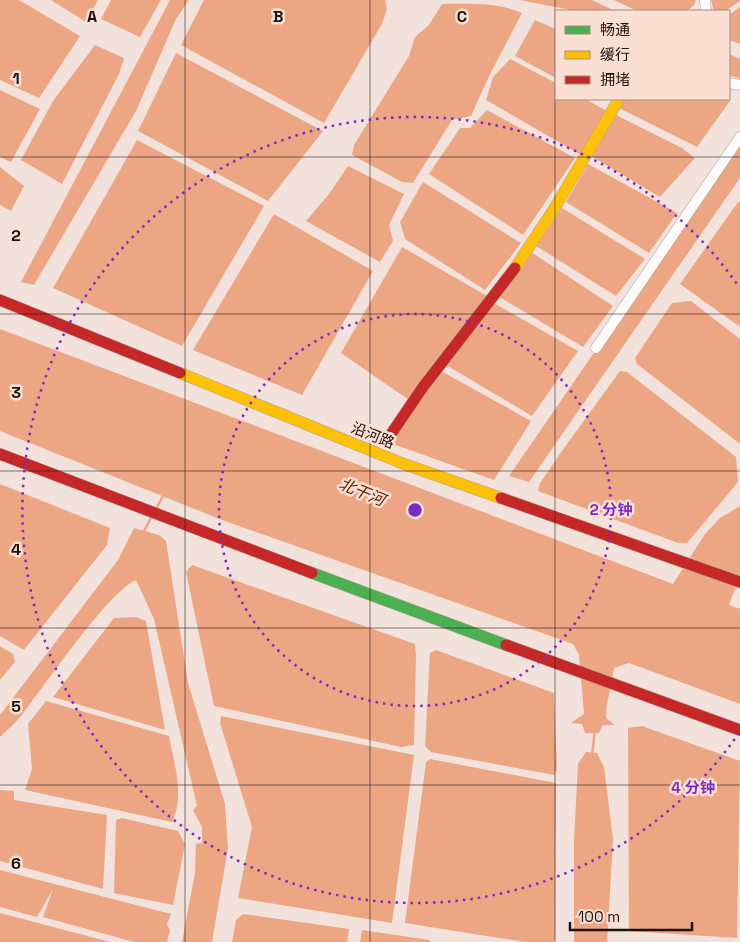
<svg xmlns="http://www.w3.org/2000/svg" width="740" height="942" font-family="'Space Grotesk','Noto Sans SC',sans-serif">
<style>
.water{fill:#eca684}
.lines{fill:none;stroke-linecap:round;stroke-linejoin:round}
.stream{stroke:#eca684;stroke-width:2.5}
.street-casing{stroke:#aea39d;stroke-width:11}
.fast-casing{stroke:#aea39d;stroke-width:12}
.slow-casing{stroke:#aea39d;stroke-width:12}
.jam-casing{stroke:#aea39d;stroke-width:12}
.street{stroke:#fdfbfa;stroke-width:10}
.fast{stroke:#4caf50;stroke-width:11}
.slow{stroke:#ffc107;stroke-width:11}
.jam{stroke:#c62828;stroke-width:11}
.grid{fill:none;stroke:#1c130e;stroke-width:1;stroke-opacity:0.55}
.ring{fill:none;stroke:#7b2cbf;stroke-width:2.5;stroke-dasharray:2.5 5}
.labels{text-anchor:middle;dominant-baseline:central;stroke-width:5;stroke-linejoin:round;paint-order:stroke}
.street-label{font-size:15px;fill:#1c130e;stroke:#fbdfd2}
.water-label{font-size:16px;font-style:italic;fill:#5f2501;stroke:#fbdfd2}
.grid-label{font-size:16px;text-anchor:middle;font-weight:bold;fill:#1c130e;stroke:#fbdfd2;stroke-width:5;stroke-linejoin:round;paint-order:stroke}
.centre{fill:#7b2cbf;stroke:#fbdfd2;stroke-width:2.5}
.ring-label{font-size:15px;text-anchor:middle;font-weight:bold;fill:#7b2cbf;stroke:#fbdfd2;stroke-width:5;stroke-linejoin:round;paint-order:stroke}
</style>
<rect width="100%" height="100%" fill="#f2e2db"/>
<path class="water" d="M0,0h19l61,36 -41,62 -39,-18z
M51,0h47l-12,22z
M111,0h50l-21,37 -39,-18z
M170,0h19l-13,19 -40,92 -102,174 -13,-3z
M204,0h181l2,9 -5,15 -58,99 -143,-78z
M520,0h72l23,11h-39z
M614,0h82l-2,5 -7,6h-50z
M711,0h29v1l-15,10h-11z
M442,4c27,0 54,-2 80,9l-31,59 -20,44 -19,4 -39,63 -11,-1 -50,-27 2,-10 55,-89 6,-19 14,-12z
M740,7v37l-11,-4v-25z
M535,20l21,9v49l-41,-22z
M95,45l29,13 -5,16 -57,110 -41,-24 32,-59z
M176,53l147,78 -55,70 -130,-70z
M729,54l11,5v20l-11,-4z
M510,59l46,24v16h29l22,12 -24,45 -97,-56 7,-23z
M0,90l40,19 -29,53 -11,-5z
M622,99h102l6,2 -33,46 -80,-40z
M487,110l88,48 -52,77 -94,-61 31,-46h10z
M614,114l68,34 13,10 -35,39 -69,-41z
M137,140l127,66 -82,140 -129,-58z
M740,141v37l-211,304 -20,-6z
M588,164l89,49 -28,40 -83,-51z
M348,166l56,28 -15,31 4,16 -13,21 -74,-41 23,-27z
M0,167l24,19 -13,25 -11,-6z
M423,182l98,61 -36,47 -80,-51 -5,-17z
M738,202h2v125l-60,-43z
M562,208l83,51 -29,37 -80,-50z
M274,214l99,57 -71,124 -109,-45z
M402,247l85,49 -78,104 -68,-47z
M531,252l82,54 -30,41 -85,-51z
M691,301l49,38v105l-103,-80 -2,-6 37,-55z
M492,302l86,49 -46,65 -86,-51z
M0,329l673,255 32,-50 15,-16 20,-12v70l-11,29 11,4v95l-111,-41 -15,5c-2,18 -8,32 -8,50l9,7h-12l-4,8h-14l-3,-9 -11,-1 13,-9 -5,-59 -6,-11 -351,-124 -222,-89z
M441,371l90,50 -37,59 -104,-37z
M620,371l7,1 109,85 2,25 -51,61h-9l-140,-52 2,-8 27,-39z
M0,484l110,44 -3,17 -83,105 -24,-14z
M134,528l25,7 7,6 22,142 37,121 3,44 -16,94h-30l13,-69 1,-29 6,-1v-16l-9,-17 4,-4 -43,-187 -18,-39c-27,11 -91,105 -112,132 -6,9 -16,17 -24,25v-22l118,-155z
M192,565l223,79 1,12 -2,89 -13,2 -187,-41 -28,-134z
M136,617l10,4 19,109 -112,-33 61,-79z
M0,646l13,8 2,8 -15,18z
M436,650l118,43 3,77 -3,5 -123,-23 -6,-6 5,-93z
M46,701l123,35c5,27 16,60 3,86l-147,-32 7,-21 -4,-45z
M221,716l193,39 -22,168 -154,-25 14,-71 -32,-104z
M642,726l98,35 -3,177 -108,-7 -1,-203z
M586,752l11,1 7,14 9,72 -6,103h-33v-102l4,-76z
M430,759l126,24 -1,157 -2,2h-28l-120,-19 21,-161z
M0,790l14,1v9l93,15 -4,74 -103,-28z
M122,818l56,13 7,13 -12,61 -59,-12 2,-73z
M0,870l171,44 -4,10 3,6 -3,12h-33l-91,-25 10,-28 -16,28 -37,-10z
M0,913l110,29h-110z
M243,914l106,15 -2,13h-115l4,-22z
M362,930l68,10v2h-70z"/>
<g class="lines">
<path class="stream" d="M156,509l8,-15
M143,533l9,-17
M592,755l3,-24"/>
<defs>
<path id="street" d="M705,0l1,11
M729,83l11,2
M596,348l144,-211"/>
<path id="fast" d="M312,573l194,72"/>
<path id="slow" d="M515,268l39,-59 65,-110
M180,373l224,91 97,34"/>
<path id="jam" d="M0,300l180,73
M389,437l34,-50 92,-119
M0,454l312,119
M501,498l239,84
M506,645l234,85"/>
</defs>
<use href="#street" class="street-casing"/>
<use href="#fast" class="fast-casing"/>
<use href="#slow" class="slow-casing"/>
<use href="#jam" class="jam-casing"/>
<use href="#street" class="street"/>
<use href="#fast" class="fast"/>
<use href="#slow" class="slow"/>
<use href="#jam" class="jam"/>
</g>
<path class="grid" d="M185,0v942M370,0v942M555,0v942M0,157h740M0,314h740M0,471h740M0,628h740M0,785h740"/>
<g class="ring">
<circle cx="415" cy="510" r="196"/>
<path d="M739 733A393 393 0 1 1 739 287"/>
</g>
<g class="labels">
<g class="street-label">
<text transform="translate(373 435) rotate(22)">沿河路</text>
</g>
<g class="water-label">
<text transform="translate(362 492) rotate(22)">北干河</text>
</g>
</g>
<g class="grid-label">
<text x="92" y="22">A</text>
<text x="278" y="22">B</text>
<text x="462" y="22">C</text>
<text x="16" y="84">1</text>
<text x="16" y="241">2</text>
<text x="16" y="398">3</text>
<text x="16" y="555">4</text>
<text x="16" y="712">5</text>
<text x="16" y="869">6</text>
</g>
<circle cx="415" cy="510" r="8" class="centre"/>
<g class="ring-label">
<text x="611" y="515">2 分钟</text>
<text x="693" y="793">4 分钟</text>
</g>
<rect x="555" y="10" width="175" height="90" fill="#fbdfd2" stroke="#a28d84"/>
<rect x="565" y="26" width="25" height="8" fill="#4caf50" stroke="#a28d84"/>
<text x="600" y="35" font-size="15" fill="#1c130e">畅通</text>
<rect x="565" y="51" width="25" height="8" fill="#ffc107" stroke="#a28d84"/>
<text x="600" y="60" font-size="15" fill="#1c130e">缓行</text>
<rect x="565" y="76" width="25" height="8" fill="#c62828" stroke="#a28d84"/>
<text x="600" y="85" font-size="15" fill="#1c130e">拥堵</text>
<path d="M570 922v8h122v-8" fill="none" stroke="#1c130e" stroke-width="2.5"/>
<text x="578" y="922" font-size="15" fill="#1c130e" stroke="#fbdfd2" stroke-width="4" paint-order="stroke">100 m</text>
</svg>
